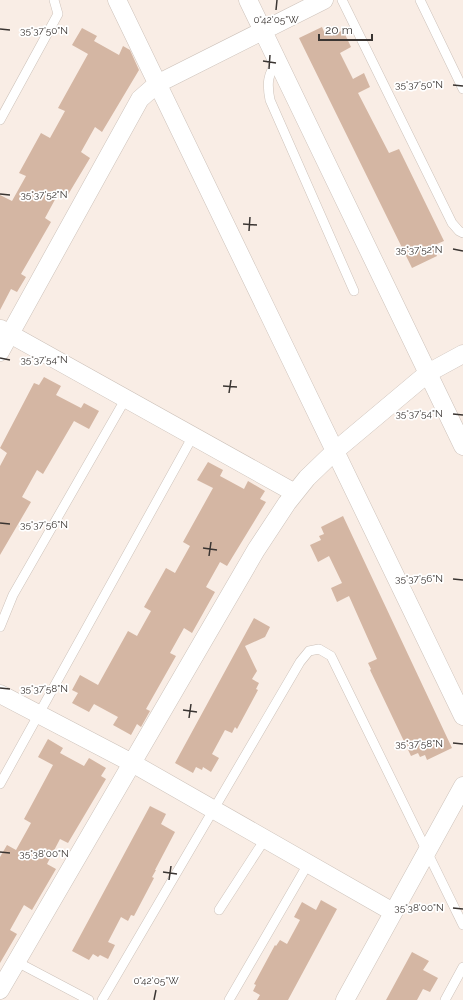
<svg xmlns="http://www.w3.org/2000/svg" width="463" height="1000" font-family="Raleway,sans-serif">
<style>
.building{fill:#d4b6a3}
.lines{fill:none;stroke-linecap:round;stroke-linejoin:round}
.lane-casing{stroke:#cdc2ba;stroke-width:10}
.street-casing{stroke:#cdc2ba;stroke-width:19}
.lane{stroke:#fff;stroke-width:9}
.street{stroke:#fff;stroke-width:18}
.ticks{fill:none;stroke:#3a3532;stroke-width:1.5}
.ticks-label{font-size:10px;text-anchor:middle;fill:#3a3532;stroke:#fff;stroke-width:3.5;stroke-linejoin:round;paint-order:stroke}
</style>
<rect width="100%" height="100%" fill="#f9ede5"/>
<path class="building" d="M322,27l3,7 5,-3 2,5 11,-6 8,17 -11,6 13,26 11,-6 6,14 -12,6 31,60 10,-4 3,6 42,86 -7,3 2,4 -4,3 2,5 -25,12 -113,-230z
M82,28l15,8 -3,5 25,14 4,-9 7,4 9,20 -37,62 -7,-5 -14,25 9,6 -24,40 -8,-4 -13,24 6,4 -30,52 5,3 -9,15 -6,-3 -11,21v-115l12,6 14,-25 -7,-3 22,-40 9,5 15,-27 -7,-3 30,-54 -16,-9z
M44,377l17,9 -5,9 25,13 3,-5 15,8 -10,18 -15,-8 -31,53 -6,-4 -15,27 9,5 -31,53v-89l7,-13 -7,-5 34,-65 5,2z
M208,462l15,8 -3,6 24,13 4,-8 17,10 -5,8 6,3 -39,64 -7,-4 -14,25 9,5 -23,41 -8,-5 -14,25 6,3 -30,53 4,2 -9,16 -4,-3 -6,11 -18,-10 5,-8 -24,-13 -5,8 -17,-9 6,-10 -6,-3 8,-15 18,10 30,-54 9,5 14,-25 -7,-4 22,-39 9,5 15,-27 -7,-4 30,-54 -16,-8z
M343,516l109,232 -25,12 -2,-5 -5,2 -2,-4 -7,3 -41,-86 1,-1 -3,-6 9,-4 -28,-63 -12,6 -6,-14 11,-5 -13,-27 -11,6 -8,-17 11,-5 -2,-4 5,-2 -3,-7z
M254,618l16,9 -5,10 -20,9 12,25 -5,8 7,4 -3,6 2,1 -21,39 -2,-2 -3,6 -7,-3 -13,24 7,4 -8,14 -8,-5 -1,3 -6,-3 -3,6 -18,-10z
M48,739l15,9 -3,5 24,13 5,-8 17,10 -5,8 5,3 -38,64 -8,-4 -13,25 9,5 -24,41 -8,-5 -14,25 7,4 -17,29v-106l7,-12 9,5 15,-27 -7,-4 29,-54 -15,-8z
M150,806l16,8 -5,10 14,8 -20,38h1l-4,7 2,1 -20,38 -3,-1 -3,6 -7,-4 -13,25 7,3 -7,14 -8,-4 -2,2 -5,-3 -4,6 -17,-9z
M321,900l16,9 -49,91h-31l3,-5 -7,-4 3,-6 -2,-1 21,-39 1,1 4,-6 7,4 13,-24 -6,-3 8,-15 14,8z
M412,952l17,9 -6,9 15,8 -8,14 -7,-3 -6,11h-31z"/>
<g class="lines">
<defs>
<path id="lane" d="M342,0l110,223 7,8 4,2
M420,0l43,89
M278,62c-11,11 -11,23 -8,38l84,191
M0,120l58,-106 -4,-14
M0,627l13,-32 113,-197
M0,784l193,-348
M219,910l46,-71
M17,962l72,38
M102,1000l198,-338 9,-11 10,-2 12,7 132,269
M229,1000l79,-136
M445,1000l18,-33"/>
<path id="street" d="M117,0l346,716
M248,0l215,446
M1,329l294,164
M0,352l140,-253 17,-15 167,-84
M0,694l132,69 261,149
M0,990l256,-440 31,-47 20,-25 28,-27 93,-78 35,-19
M345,1000l118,-214"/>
</defs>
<use href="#lane" class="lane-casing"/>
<use href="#street" class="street-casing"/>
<use href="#lane" class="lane"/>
<use href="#street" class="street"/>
</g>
<path class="ticks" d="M276,10l1,-10M0,29l10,1M263,61l13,2M269,69l1,-14M453,85l10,1M0,194l10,1M243,224l14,1M249,231l1,-14M453,249l10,2M0,358l10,2M223,386l14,1M229,393l2,-13M453,414l10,1M0,523l10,1M203,548l14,2M209,556l2,-14M453,579l10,1M0,688l10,1M183,710l14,2M189,718l2,-14M453,743l10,1M0,852l10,1M163,872l14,2M169,880l2,-14M453,908l10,1M154,1000l2,-10"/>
<g class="ticks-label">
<text x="276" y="23">0°42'05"W</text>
<text x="44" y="34">35°37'50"N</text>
<text x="419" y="88">35°37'50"N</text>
<text x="44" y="198">35°37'52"N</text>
<text x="419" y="253">35°37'52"N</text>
<text x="44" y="363">35°37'54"N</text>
<text x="419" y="417">35°37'54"N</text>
<text x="44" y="528">35°37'56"N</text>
<text x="419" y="582">35°37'56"N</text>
<text x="44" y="692">35°37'58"N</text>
<text x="419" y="747">35°37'58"N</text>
<text x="44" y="857">35°38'00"N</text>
<text x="419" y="911">35°38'00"N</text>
<text x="156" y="984">0°42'05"W</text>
</g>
<path d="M319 34v6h53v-6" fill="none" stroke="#3a3532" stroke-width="2"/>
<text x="325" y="34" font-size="12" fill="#3a3532" stroke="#ffffff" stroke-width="3" paint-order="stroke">20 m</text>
</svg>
